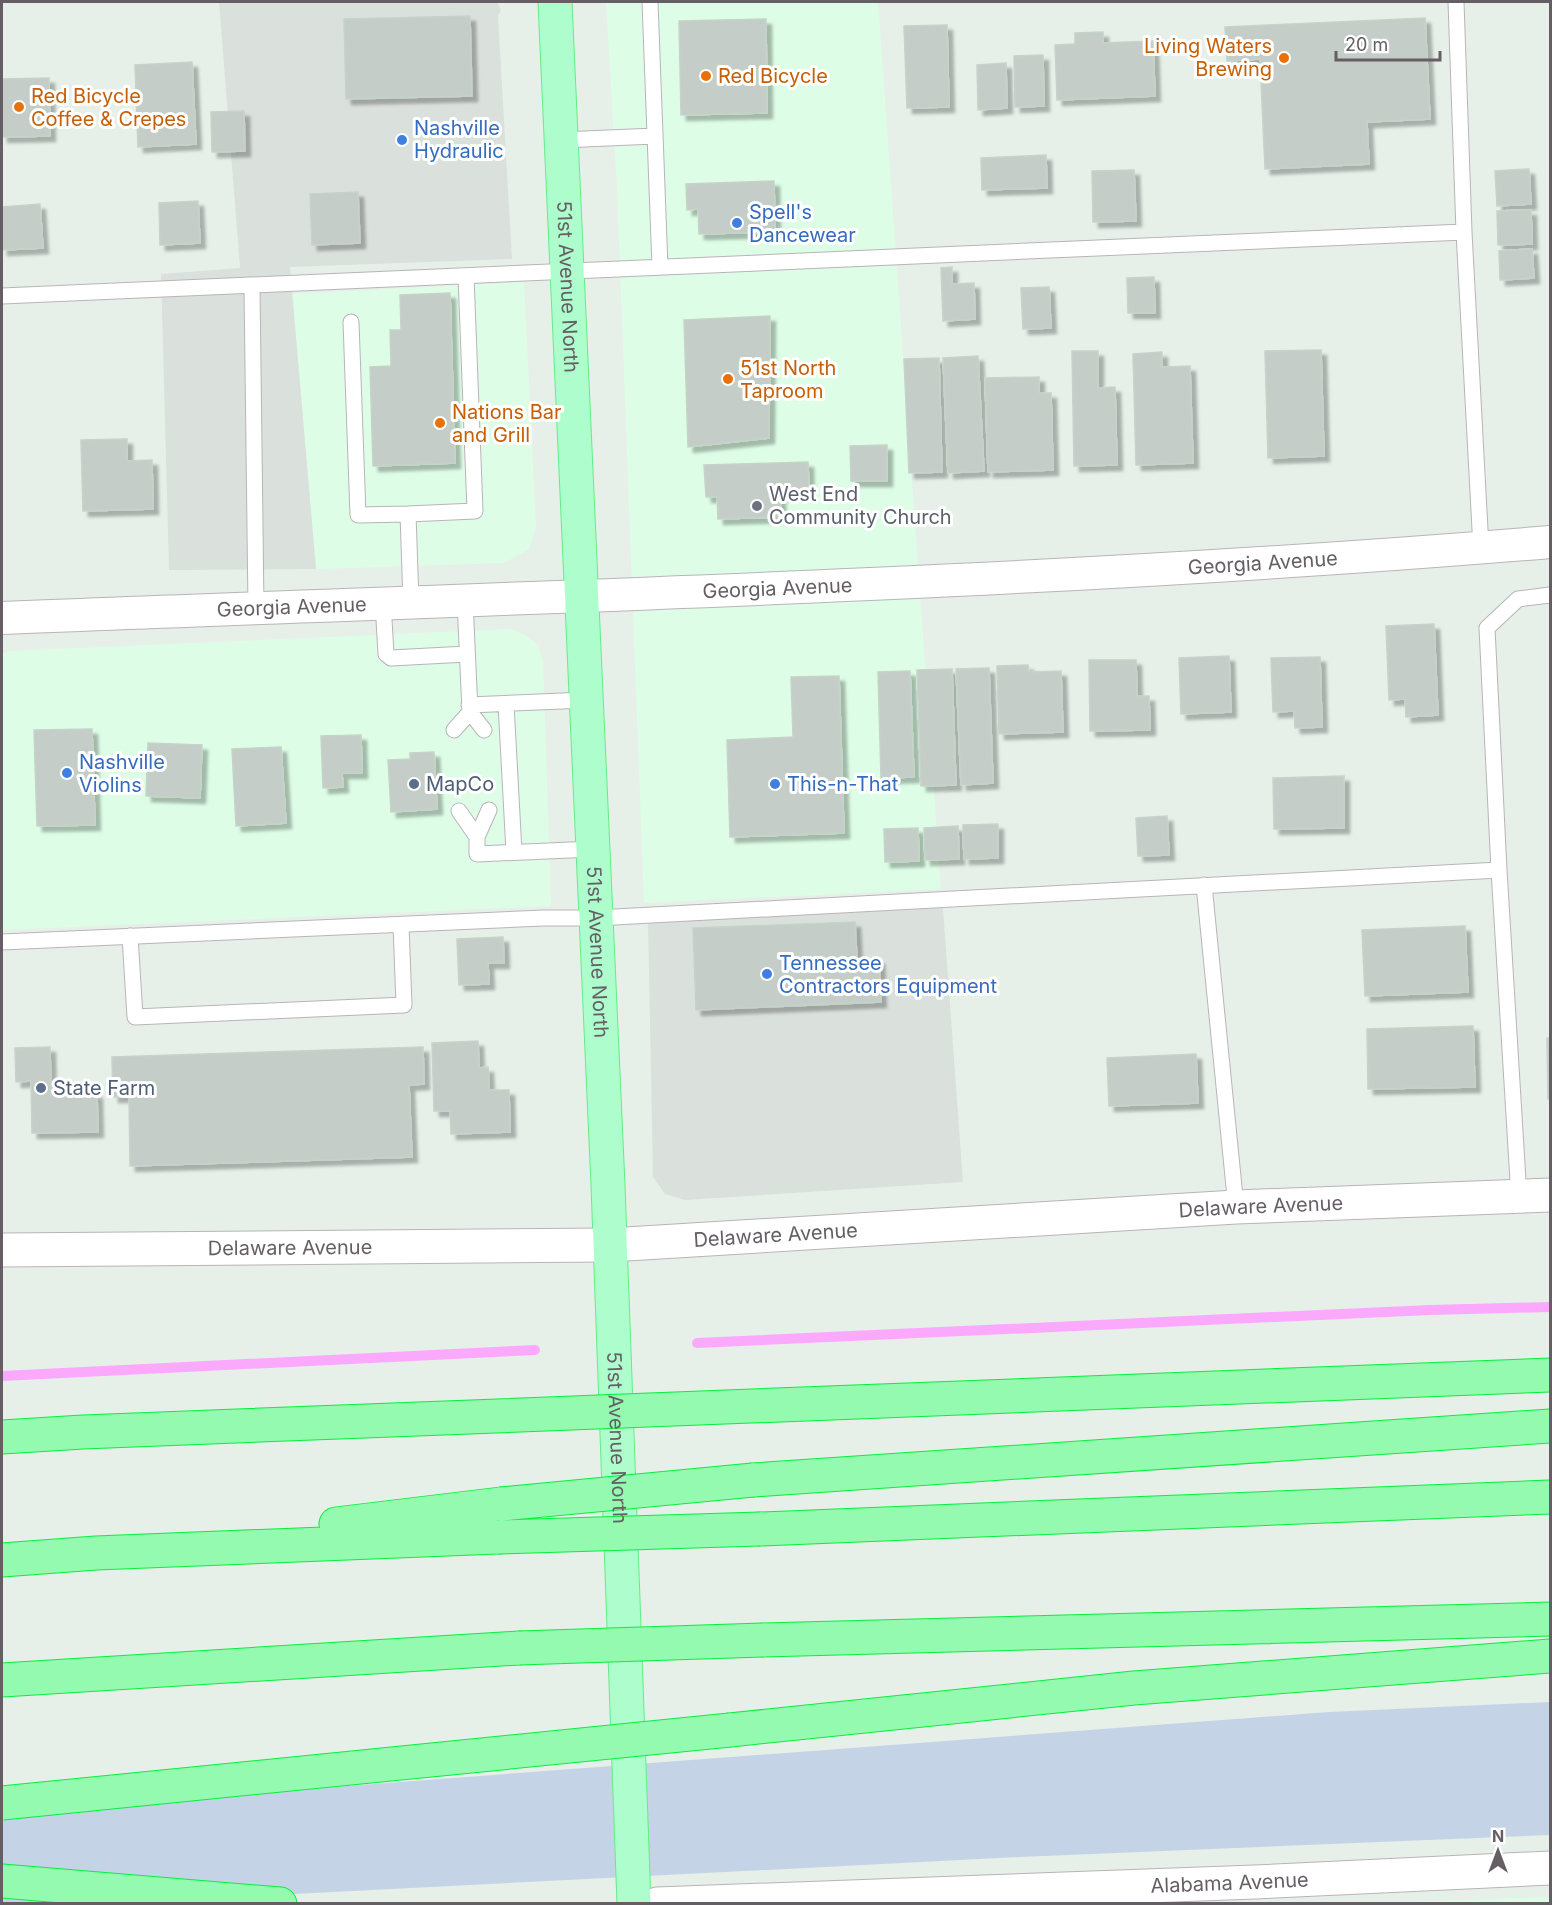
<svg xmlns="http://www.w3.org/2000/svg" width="1552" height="1905" font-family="Inter,sans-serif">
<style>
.commercial{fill:#defde7}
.industrial{fill:#dae1dc}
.green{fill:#c4d4e6}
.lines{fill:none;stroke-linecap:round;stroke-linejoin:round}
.stream{stroke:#fba9fd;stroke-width:10}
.building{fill:#c4cdc7;stroke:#c5d4c8;stroke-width:1.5;filter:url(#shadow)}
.service-casing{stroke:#bab3b9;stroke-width:17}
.minor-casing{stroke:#bab3b9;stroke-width:34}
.tertiary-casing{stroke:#bab3b9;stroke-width:35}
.secondary-casing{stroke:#bab2b9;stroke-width:35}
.primary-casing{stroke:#61ee86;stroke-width:35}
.motorway-casing{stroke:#06f03b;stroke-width:35}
.service{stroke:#fff;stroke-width:15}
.minor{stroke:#fff;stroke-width:32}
.tertiary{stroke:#fff;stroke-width:33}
.secondary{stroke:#fff;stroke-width:33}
.primary{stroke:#aefdcc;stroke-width:33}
.motorway{stroke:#93fab0;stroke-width:33}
.motorway-bridge-casing{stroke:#06f03b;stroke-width:35;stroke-linecap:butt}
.motorway-bridge{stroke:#93fab0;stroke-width:33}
.food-dot{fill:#e8710a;stroke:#fff;stroke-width:2}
.shop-dot{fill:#3f7fe0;stroke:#fff;stroke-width:2}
.worship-dot{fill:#6b7280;stroke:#fff;stroke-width:2}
.service-dot{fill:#5c6f8a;stroke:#fff;stroke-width:2}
.labels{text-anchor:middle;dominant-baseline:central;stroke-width:6;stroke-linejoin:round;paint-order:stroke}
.food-label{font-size:20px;fill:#c56008;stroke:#fff;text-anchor:start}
.shop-label{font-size:20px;fill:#366cbe;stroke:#fff;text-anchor:start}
.street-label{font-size:20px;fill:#665e65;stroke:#fff}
.worship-label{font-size:20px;fill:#5b616d;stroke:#fff;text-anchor:start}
.service-label{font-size:20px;fill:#4e5e75;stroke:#fff;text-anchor:start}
</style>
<defs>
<filter id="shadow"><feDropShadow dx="5.5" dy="5.5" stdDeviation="1.5" flood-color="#0004"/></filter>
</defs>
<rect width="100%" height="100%" fill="#e6f0e9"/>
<path class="commercial" d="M606,2h272l63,887 -297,14 -27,-715z
M524,282l12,244 -7,23 -25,14 -188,6 -24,-275z
M511,629l14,6 12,9 6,16 8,246 -549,24v-276l8,-3z
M1550,1897v7l-171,-1z"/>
<path class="industrial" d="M219,2h278l4,8 -3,6 14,243 -222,8 26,302 -147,1 -8,-296 79,-6z
M943,908l20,274 -278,18 -20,-6 -12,-17 -5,-255z"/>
<path class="green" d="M1550,1702v133l-530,22 -903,46 -115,1v-92l1327,-100z"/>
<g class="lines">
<path class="stream" d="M697,1343l733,-33 120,-3
M2,1376l533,-26"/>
</g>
<path class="building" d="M470,16l2,80 -126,3 -2,-80z
M1425,18l5,101 -63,3 2,42 -104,5 -5,-110 -33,2 -2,-34z
M766,19l1,94 -86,2 -2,-94z
M947,25l2,82 -42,1 -3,-82z
M1103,32v11l50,-2 2,55 -98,4 -2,-55 20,-1v-11z
M1043,55l1,51 -29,1 -1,-51z
M192,62l4,82 -58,3 -3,-82z
M1006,63l1,45 -29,2 -1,-45z
M49,78l1,58 -48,1v-58z
M244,111l1,40 -33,1 -1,-40z
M1046,155l1,33 -65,2 -1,-32z
M1529,169l2,35 -34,2 -2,-35z
M1134,170l2,51 -43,1 -1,-51z
M774,181l1,51 -76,2 -1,-25 -11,1 -1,-26z
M358,192l2,51 -48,2 -2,-51z
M198,201l2,42 -40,2 -1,-42z
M40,204l3,44 -41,2v-43z
M1531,210l1,34 -34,1 -1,-34z
M1532,249l2,29 -34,2 -1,-29z
M952,267v17l22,-1 1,36 -32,2 -2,-53z
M1154,277l1,36h-27l-1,-35z
M1049,287l2,41 -28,1 -2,-41z
M450,293l5,170 -82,3 -3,-99 21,-1 -1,-36h11l-1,-35z
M770,316l-1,122 -81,9 -4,-127z
M1321,350l3,106 -56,2 -3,-107z
M1072,351h26v37l17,-1 2,78 -43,1z
M1162,352v15l28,-1 3,97 -57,2 -3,-111z
M978,356l6,115 -36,2 -5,-115z
M939,358l3,114 -33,1 -5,-114z
M1039,377v16h12l2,77 -65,2 -3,-94z
M127,439v22l25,-1 1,49 -70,2 -2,-71z
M887,445v36h-36l-1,-35z
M808,462l1,31 -29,2 1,22 -63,2 -1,-22h-11l-2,-32z
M1434,624l4,91 -32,2 -1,-18 -16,1 -3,-74z
M1229,656l2,56 -50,2 -2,-56z
M1320,657l2,70 -27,1 -1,-17 -21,1 -2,-54z
M1089,660h47l1,36h12l1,34 -60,1z
M1028,665l1,7 32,-1 2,61 -64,2 -2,-68z
M989,668l4,115 -32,2 -5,-116z
M952,669l4,116 -35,1 -4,-116z
M910,671l4,106 -33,1 -3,-106z
M839,676l5,157 -114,4 -3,-97 66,-3 -2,-60z
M92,729l3,96 -58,1 -3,-96z
M361,735l1,38h-20l1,14 -20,1 -2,-52z
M148,743l54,2 -2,53 -54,-2z
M281,747l5,76 -50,3 -4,-77z
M434,752l3,57 -46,3 -3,-52 22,-1v-6z
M1344,776v52l-70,1 -1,-51z
M1167,816l2,39 -31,1 -2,-38z
M998,824v34l-34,1 -1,-34z
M958,826l1,33 -34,1 -1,-32z
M918,828l1,33 -34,1 -1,-33z
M855,922l2,37h22l2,43 -185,8 -3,-82z
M1465,926l3,66 -103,4 -3,-66z
M503,937l1,26h-16l1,21 -30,1 -2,-46z
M1473,1026l2,61 -107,2 -1,-60z
M1547,1038h3v61h-2z
M478,1041l1,27 9,-1 1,23h20l1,42 -59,2 -1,-23h-16l-2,-68z
M50,1047l1,48 46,-2 1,39 -66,1 -1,-52 -15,1 -1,-34z
M423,1047l1,37 -15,1 3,72 -282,9 -1,-69h-16l-1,-40z
M1196,1054l2,49 -89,3 -2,-48z"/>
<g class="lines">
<defs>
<path id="service" d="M650,2l10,265
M1456,2l8,230 17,316
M561,140l94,-4
M252,286l4,322
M2,296l1462,-64
M351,322l7,193 50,-1
M411,602l-3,-88 67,-3 -9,-235
M383,603l3,51 5,4 76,-4
M506,704l8,148
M469,705l117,-5
M470,712l14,18
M454,730l16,-18 -5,-112
M459,811l18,26 12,-27
M477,837v17l116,-5
M1204,885l32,322
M130,936l5,81 269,-12 -3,-80
M2,942l542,-24h52l903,-48
M1519,1197l-20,-327 -12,-242 31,-29 32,-4"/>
<g id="minor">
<path id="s1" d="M2,618c516,-21 1033,-33 1548,-76"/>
</g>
<g id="tertiary">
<path id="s2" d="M2,1250l608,-5"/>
</g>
<g id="secondary">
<path id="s3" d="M610,1245l626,-38 314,-12"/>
<path id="s4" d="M657,1904l598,-22 295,-14"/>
</g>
<g id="primary">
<path id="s5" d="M555,2l53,1183 26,719"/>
</g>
<path id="motorway" d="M753,1480l797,-54
M336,1524l165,-20
M760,1529l790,-32
M2,1560l94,-7 402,-16
M763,1640l787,-21
M2,1680l517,-32
M730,1730l404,-42 416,-32
M2,1881l278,23"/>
</defs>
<use href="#service" class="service-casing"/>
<use href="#minor" class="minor-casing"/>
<use href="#tertiary" class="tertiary-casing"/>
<use href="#secondary" class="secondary-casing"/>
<use href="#primary" class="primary-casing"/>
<use href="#motorway" class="motorway-casing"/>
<use href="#service" class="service"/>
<use href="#minor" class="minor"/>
<use href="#tertiary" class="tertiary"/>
<use href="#secondary" class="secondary"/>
<use href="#primary" class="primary"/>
<use href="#motorway" class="motorway"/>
<defs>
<path id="motorway-bridge" d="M2,1437l81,-5 1467,-57
M501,1504l252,-24
M498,1537l262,-8
M519,1648l244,-8
M2,1803l728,-73"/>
</defs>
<use href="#motorway-bridge" class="motorway-bridge-casing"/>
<use href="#motorway-bridge" class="motorway-bridge"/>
</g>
<g class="food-dot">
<circle cx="1284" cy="58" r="6"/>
<circle cx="706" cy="76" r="6"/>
<circle cx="19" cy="107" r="6"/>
<circle cx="728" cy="379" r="6"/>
<circle cx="440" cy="423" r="6"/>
</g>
<g class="shop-dot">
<circle cx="402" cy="140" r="6"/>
<circle cx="737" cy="223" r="6"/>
<circle cx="67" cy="773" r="6"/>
<circle cx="775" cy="784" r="6"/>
<circle cx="767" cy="974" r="6"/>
</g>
<circle class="worship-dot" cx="757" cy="506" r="6"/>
<g class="service-dot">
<circle cx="414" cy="784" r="6"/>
<circle cx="41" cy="1088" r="6"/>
</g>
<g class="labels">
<g class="food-label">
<text x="1272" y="46" text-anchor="end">Living Waters<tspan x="1272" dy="23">Brewing</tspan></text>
<text x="718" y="76">Red Bicycle</text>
<text x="31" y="96">Red Bicycle<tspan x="31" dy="23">Coffee &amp; Crepes</tspan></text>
<text x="740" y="368">51st North<tspan x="740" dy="23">Taproom</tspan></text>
<text x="452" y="412">Nations Bar<tspan x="452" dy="23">and Grill</tspan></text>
</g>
<g class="shop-label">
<text x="414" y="128">Nashville<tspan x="414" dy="23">Hydraulic</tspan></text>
<text x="749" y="212">Spell's<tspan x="749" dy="23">Dancewear</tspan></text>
<text x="79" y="762">Nashville<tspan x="79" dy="23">Violins</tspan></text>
<text x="787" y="784">This-n-That</text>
<text x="779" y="963">Tennessee<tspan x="779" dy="23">Contractors Equipment</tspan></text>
</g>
<g class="street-label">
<text stroke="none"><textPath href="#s5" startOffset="285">51st Avenue North</textPath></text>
<text stroke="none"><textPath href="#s1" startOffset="1262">Georgia Avenue</textPath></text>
<text stroke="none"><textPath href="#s1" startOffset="776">Georgia Avenue</textPath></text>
<text stroke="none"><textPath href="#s1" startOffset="290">Georgia Avenue</textPath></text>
<text stroke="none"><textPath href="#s5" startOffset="951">51st Avenue North</textPath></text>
<text stroke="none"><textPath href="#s3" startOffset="652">Delaware Avenue</textPath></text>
<text stroke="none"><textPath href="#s3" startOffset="166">Delaware Avenue</textPath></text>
<text stroke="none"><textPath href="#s2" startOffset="288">Delaware Avenue</textPath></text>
<text stroke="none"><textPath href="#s5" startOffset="1437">51st Avenue North</textPath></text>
<text stroke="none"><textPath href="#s4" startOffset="573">Alabama Avenue</textPath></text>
</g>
<g class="worship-label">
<text x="769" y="494">West End<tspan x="769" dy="23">Community Church</tspan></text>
</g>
<g class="service-label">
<text x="426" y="784">MapCo</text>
<text x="53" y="1088">State Farm</text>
</g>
</g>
<rect width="1552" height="1905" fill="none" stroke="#665e65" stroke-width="6"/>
<g transform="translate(1498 1851)" stroke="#ffffff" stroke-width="4.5" paint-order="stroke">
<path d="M0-4.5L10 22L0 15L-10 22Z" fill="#665e65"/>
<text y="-9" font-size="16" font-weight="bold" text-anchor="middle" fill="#665e65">N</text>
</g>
<path d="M1336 51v9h104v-9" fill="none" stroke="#665e65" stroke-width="3"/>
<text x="1345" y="51" font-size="18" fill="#665e65" stroke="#ffffff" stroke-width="4.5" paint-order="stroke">20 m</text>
</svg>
